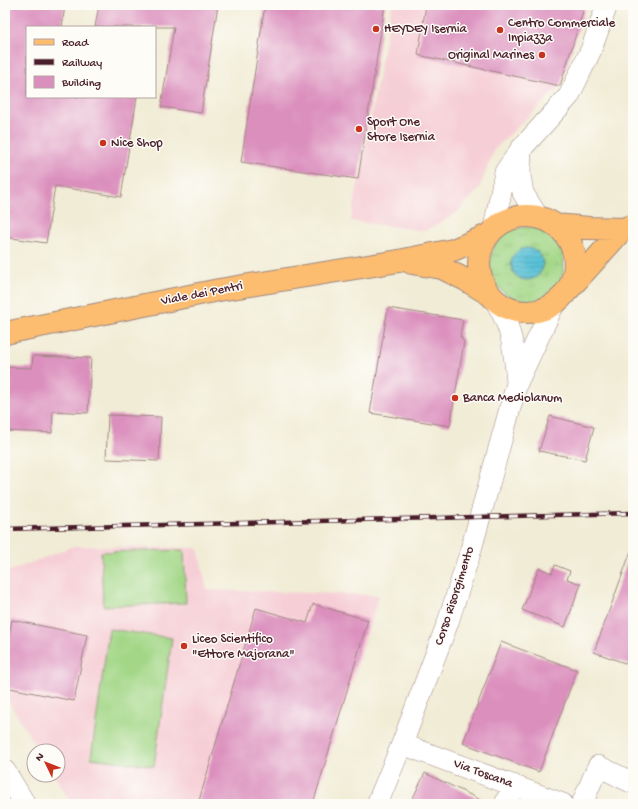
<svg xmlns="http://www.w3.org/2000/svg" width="638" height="809" font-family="'Gochi Hand',sans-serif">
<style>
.built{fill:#f6cfd6}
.grass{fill:url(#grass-tufts);stroke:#767b59}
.pitch{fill:#a3d787;stroke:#767b59}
.water{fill:url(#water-rules);stroke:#527081}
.building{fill:#db8fbd}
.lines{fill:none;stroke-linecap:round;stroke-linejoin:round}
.minor-casing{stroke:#9e8680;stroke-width:22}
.major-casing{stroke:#9e8680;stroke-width:24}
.minor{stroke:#fff;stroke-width:21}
.major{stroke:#fcbd6f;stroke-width:22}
.rail-casing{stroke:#4a1f2b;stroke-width:4.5}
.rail{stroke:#fdfcf7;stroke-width:3;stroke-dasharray:9;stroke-linecap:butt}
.poi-dot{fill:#c8321e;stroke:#fdfcf7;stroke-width:1.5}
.labels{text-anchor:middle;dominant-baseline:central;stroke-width:3;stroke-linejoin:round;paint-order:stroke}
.poi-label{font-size:13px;fill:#4a1f2b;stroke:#fdfcf7;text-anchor:start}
.street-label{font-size:13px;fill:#4a1f2b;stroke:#fdfcf7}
</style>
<defs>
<pattern id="grass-tufts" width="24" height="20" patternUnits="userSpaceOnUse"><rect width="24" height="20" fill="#a3d787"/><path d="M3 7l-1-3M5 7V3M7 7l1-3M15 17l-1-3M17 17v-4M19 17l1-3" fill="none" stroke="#8eb875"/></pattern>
<pattern id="water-rules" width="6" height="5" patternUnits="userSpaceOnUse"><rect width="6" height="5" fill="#5ac2d7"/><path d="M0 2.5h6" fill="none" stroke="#50a6b9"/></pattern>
</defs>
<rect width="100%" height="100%" fill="#fdfcf7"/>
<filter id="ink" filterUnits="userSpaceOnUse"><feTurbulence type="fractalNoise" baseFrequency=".025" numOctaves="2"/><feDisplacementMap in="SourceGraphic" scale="8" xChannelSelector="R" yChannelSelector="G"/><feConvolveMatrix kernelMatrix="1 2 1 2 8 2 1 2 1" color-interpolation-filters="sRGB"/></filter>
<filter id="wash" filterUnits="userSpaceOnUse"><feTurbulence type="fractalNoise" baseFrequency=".012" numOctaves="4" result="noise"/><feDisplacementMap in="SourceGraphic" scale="16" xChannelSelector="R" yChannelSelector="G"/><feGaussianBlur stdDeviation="0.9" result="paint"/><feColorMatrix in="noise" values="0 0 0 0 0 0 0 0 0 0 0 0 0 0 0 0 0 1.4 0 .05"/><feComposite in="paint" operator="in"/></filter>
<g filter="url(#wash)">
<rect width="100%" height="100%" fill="#f1ecd5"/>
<path class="built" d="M392,5h195l-27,81 -66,64 -15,39 -24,25 -30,17 -74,-10z
M74,546l124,2 9,42 172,5 -64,209h-228l-17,-3 -16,-26h4v-24h-19l-34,-55v-123z"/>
<path class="grass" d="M490 264a37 37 0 1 1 74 0a37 37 0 1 1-74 0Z"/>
<path class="pitch" d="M184,550l2,53 -83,3 -2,-54z
M109,629l63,9 -18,128 -63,-8z"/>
<path class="water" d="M511 264a16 16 0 1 1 32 0a16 16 0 1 1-32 0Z"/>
<g id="blocks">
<path class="building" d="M5,5h60l-3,22h-35v70h110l-16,100 -66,-11 -9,57 -41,-6z
M99,5h119l-17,108 -40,-6 13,-80h-79z
M265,5h120l-27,174 -117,-17z
M426,5h159l-25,81 -142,-31z
M388,308l75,12 -3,16 4,6 -14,84 -80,-13z
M33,356l58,2 -3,55 -35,-2 -1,22 -47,-2v-64l27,1z
M108,415l53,2 -2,44 -53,-2z
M550,416l44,11 -9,33 -46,-9z
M631,551h2v115l-39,-14z
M555,565l15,6 -3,8 14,5 -16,43 -43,-17 17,-42 13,5z
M313,604l55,16 -55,184h-115l58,-196 51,15z
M12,620l75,15 -13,66 -69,-14v-32z
M501,642l76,28 -38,102 -76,-29z
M425,773l64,31h-79z"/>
</g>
</g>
<g filter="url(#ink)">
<use href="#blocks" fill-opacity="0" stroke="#9e8680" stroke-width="1"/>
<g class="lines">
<defs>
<path id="minor" d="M521,149l-1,26 3,18 15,24
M494,228l11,-56 16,-23 48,-53 22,-46 16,-45
M496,302c17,27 18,50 21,81
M402,744l161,60
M5,771l20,33
M377,804l25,-60 46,-122 22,-69 47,-170 37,-79
M505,804l8,-19
M582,804l16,-38 35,17"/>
<path id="major" d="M479 264a48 48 0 1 1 96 0a48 48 0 1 1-96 0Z
M555,225l34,3 34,1 8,-3
M412,263l30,5 24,12 23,14
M570,288l53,-59
M5,333l214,-43 180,-29 54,-11 35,-15"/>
</defs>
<use href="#minor" class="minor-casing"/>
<use href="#major" class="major-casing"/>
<use href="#minor" class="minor"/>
<use href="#major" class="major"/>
<defs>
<path id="rail" d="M5,529l628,-16"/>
</defs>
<use href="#rail" class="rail-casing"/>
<use href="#rail" class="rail"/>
</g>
</g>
<g class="poi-dot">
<circle cx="376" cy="29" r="4"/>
<circle cx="500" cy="30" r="4"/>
<circle cx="542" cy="55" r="4"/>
<circle cx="359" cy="129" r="4"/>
<circle cx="103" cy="143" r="4"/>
<circle cx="455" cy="398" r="4"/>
<circle cx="184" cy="646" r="4"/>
</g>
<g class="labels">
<g class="poi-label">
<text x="508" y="23">Centro Commerciale<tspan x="508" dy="15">Inpiazza</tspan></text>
<text x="384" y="29">HEYDEY Isernia</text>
<text x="534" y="55" text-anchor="end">Original Marines</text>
<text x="367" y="122">Sport One<tspan x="367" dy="15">Store Isernia</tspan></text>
<text x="111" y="143">Nice Shop</text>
<text x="463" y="398">Banca Mediolanum</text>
<text x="192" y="639">Liceo Scientifico<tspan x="192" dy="15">"Ettore Majorana"</tspan></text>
</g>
<g class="street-label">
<text transform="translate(202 294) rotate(-11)">Viale dei Pentri</text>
<text transform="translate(455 596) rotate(-72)">Corso Risorgimento</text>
<text transform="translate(483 774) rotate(20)">Via Toscana</text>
</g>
</g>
<rect width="638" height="809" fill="none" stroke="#fdfcf7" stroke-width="20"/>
<rect x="26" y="26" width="130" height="72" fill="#fdfcf7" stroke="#b5a4a5"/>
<rect x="34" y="39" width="20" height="6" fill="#fcbd6f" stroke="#b5a4a5"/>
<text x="62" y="46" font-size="12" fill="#4a1f2b">Road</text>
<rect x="34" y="59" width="20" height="6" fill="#4a1f2b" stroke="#b5a4a5"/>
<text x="62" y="66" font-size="12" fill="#4a1f2b">Railway</text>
<rect x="34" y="76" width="20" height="12" fill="#db8fbd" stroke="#b5a4a5"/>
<text x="62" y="86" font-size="12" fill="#4a1f2b">Building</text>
<g transform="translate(46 763) rotate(313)"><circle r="19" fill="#fdfcf7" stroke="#b5a4a5"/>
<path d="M0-3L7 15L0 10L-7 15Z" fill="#c8321e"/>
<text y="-6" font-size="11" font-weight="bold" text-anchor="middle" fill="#4a1f2b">N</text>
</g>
</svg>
